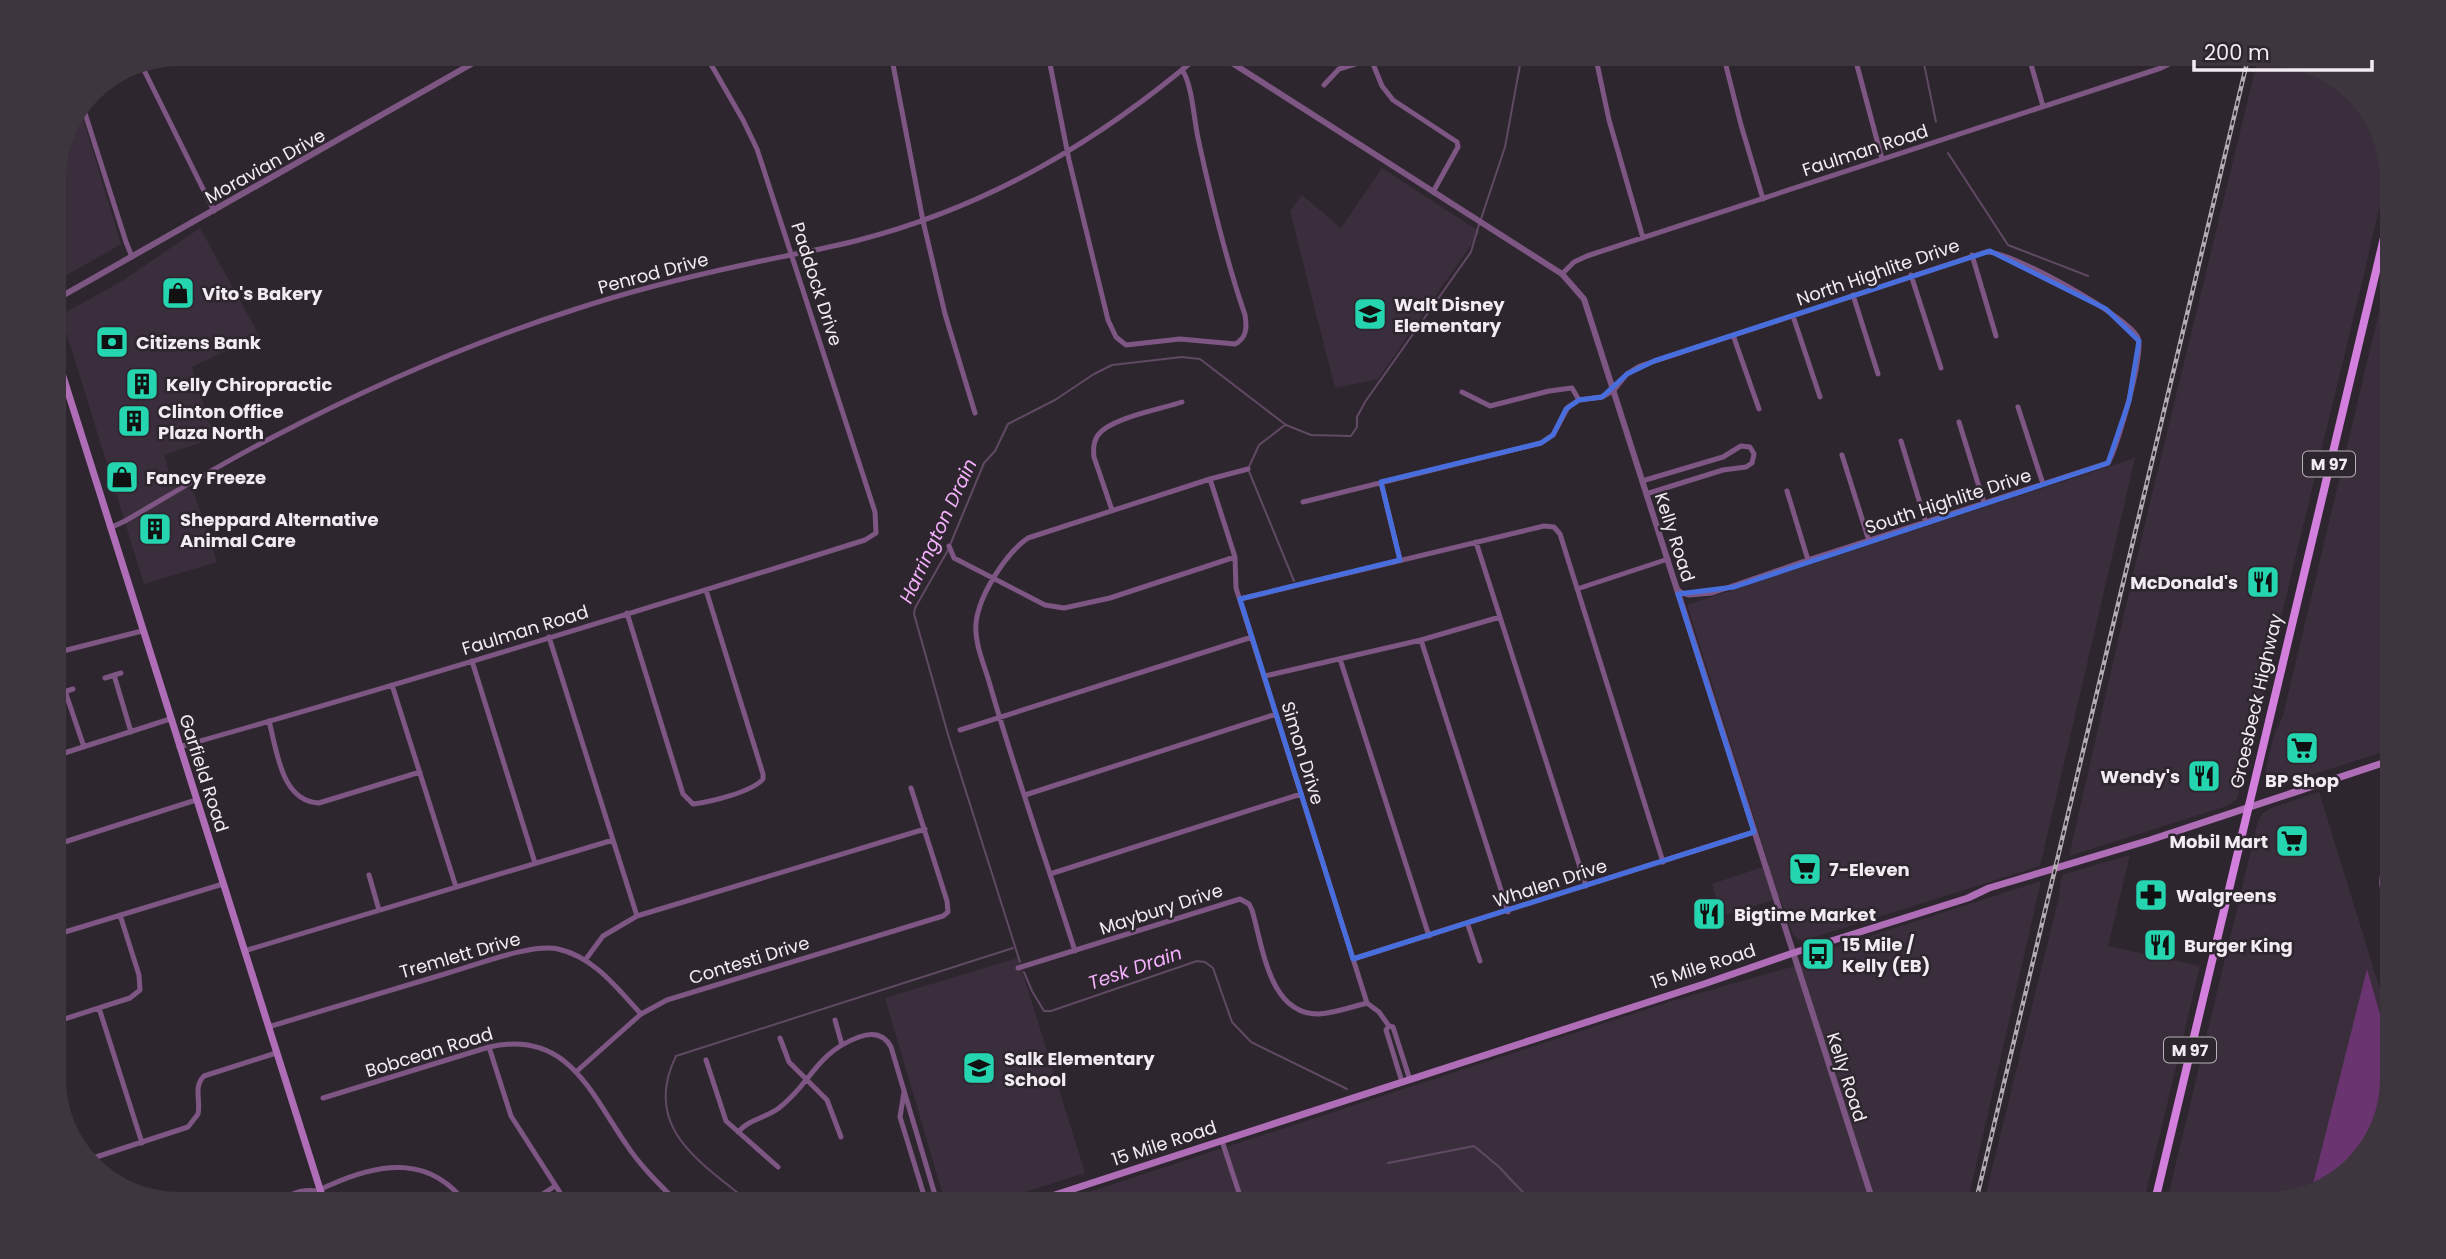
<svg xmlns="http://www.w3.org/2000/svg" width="2446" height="1259" font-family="Poppins,sans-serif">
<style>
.built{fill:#3a2e3c}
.green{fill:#6a3471}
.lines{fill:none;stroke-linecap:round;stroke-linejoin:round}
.stream{stroke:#604963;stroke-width:2}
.minor{stroke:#7e5683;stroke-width:5}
.tertiary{stroke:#7e5683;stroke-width:6}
.secondary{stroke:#ae6db6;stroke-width:7}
.primary{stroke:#d37fdd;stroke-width:8}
.rail-casing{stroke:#b3acb3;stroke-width:4.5}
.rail{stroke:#2e262f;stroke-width:2;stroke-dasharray:5;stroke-linecap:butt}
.marked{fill:none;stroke:#486edd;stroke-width:5;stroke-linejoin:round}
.labels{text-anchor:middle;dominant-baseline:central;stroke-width:5;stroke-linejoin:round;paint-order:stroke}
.shield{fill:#2e262f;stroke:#b7b1b8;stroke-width:2}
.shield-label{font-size:16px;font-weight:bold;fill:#f2ecf2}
.street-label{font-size:18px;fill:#f2ecf2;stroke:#2e262f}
.poi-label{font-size:18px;font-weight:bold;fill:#f2ecf2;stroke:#2e262f;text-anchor:start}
.water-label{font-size:19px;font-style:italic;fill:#f3b0fb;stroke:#2e262f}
</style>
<rect width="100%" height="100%" fill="#2e262f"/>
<path class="built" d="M2259,54l63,13 48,42 19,56 -25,109 -127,525 -10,7 -158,50 72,-316z
M81,112l40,132 -66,38 -1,-111z
M1382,168l98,64 -102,147 -43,9 -45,-177 12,-16 39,33z
M200,228l59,107 -67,32 22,71 -50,17 9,30 20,5 24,72 -73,22 -83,-269 61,-34z
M2392,257v492l-112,36h-9l-5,-5 -1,-8 9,-37 9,-19z
M55,398l10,34 -10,3z
M2135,458l-95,408 -238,75 -9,-6 -13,-37 -58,18 -10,-32 57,-19 -82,-260z
M2319,792l73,236v52l-13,55 -43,49 -69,21h-101l92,-384 4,-7 9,-6z
M2130,855l-22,91 92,20 -57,239h-160l75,-304 4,-26z
M2041,881l-74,324h-918l626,-205 127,-36 6,-8z
M1018,958l67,215 -102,32h-37l-61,-207z"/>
<path class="green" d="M2367,969l25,87v24l-13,55 -43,49 -25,8z"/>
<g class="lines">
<path class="stream" d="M1922,54l14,68
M1948,153l60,92 80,31
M1481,219l24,-72 17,-93
M1285,425l-26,20 -11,24 46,112
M950,545l34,-82 11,-12 13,-27 47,-24 39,-26 18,-9 70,-8 18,2 86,66 25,10 40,1 6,-9v-10l8,-15 106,-150 8,-28
M948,550l-33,58 -1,6 35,124 71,224
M1024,972l8,19 12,20h7l146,-50 8,1 8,6 19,54 19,20 96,47
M1388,1163l86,-17 24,20 37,39
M753,1205c-49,-41 -113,-75 -77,-149l337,-108"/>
<path class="minor" d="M891,54l32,167 22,93 30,99
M1048,54l21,106 39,160 8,17 10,8 54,-6 55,5c12,-6 12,-17 10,-29 -20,-58 -34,-117 -47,-177 -4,-18 -6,-55 -16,-68
M1595,54l14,66 34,118
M1723,54l18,71 22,74
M1854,54l28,105
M2028,54l15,52
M1371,59l11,27 11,14 64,42 1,5 -25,45
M140,62l74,149
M1324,85l15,-16 48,-15
M83,107l43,135 6,15
M1972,255l24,81
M1562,274l12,-12 13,-6 574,-188 14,-7 4,-7
M1911,275l30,93
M1853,295l25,79
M1793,316l27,81
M1733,335l26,74
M1462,392l28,14 59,-15 23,-3 7,12
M2018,407l25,77
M1959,422l25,81
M1901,441l25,82
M1842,455l27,86
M1210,479l25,78 1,31 131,415 12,9 10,14
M1642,481l81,-24 18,-11 9,1 4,7 -2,9 -6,4 -23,3 -77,24
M1381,482l19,78
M1787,491l21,69
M1303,502l238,-59 12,-8 15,-28 11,-7 23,-3 12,-7 13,-16 13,-8 346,-114c21,-3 144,65 152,86 6,15 -20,109 -30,125l-300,97 -96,33 -23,2 -7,-2 -5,-4
M1112,510l-18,-53c-1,-8 -1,-15 4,-22 12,-17 64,-26 84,-33
M110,528l15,-7c50,-29 99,-59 150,-85 96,-50 198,-94 301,-127 55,-18 111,-32 167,-44 39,-9 78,-15 116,-25 131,-34 240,-99 342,-186
M1476,542l110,344
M949,546l5,12 91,47 19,3 46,-10 125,-41
M1577,589l91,-30
M1240,599l304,-73 10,1 6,7 103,328
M627,613l56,181 10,10c17,-2 59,-12 70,-25v-5l-57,-184
M549,637l88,279
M1421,640l87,272
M55,653l87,-22
M1340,659l89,277
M472,661l63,202
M114,675l17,57
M1265,676l156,-36 79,-23
M105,678l16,-5
M392,685l64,202
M65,691l19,56
M57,694l16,-5
M269,721c8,30 12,80 50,82l101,-31
M960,730l292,-93
M179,747c230,-65 458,-135 686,-207l11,-7 -1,-21 -118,-363 -14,-29 -38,-66
M55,756l115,-37
M1025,795l251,-81
M55,845l141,-45
M2392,863c-20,12 -6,37 0,53
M1050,874l251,-80
M369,875l10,35
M1468,925l12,36
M55,935l168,-51
M244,951l369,-111
M1075,951c-28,-88 -59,-176 -85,-266 -5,-19 -16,-41 -14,-62 3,-28 30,-70 52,-85l182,-59 38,-10
M586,959l17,-23 34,-20 288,-87
M1353,959l401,-127
M1018,968l222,-69 9,5 3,6c11,37 17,105 67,104 16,-1 32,-7 48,-11
M99,1008l43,135
M835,1020l7,25
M55,1022l75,-24 10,-8 -1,-15 -19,-60
M268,1027c60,-18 120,-36 180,-54 28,-8 84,-30 110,-24 36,8 59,39 83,65
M780,1038l9,24 38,38 14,37
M489,1047l22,69 57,89
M706,1060l20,61 52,46
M577,1071l64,-57 26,-14 276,-84 5,-4 -1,-11 -36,-113
M1402,1082l-16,-52 3,-4 4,1 17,53
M904,1092l-4,25 27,88
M323,1098l166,-51c78,-18 101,45 137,97 15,23 35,42 54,61
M738,1132c11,-13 28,-14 41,-24 32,-24 36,-55 80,-71 14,-5 25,-3 32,10l47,158
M1222,1141l21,64
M87,1160l101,-33 10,-13c3,-13 -5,-27 6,-38l72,-23
M320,1191c-14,-1 -24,-1 -35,8 18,6 30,-8 45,-14 51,-23 101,-30 137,20
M233,1205l23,-7 29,1
M526,1205l29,-19"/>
<path class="tertiary" d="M1218,54l344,220 22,25 290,906
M55,300l434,-246"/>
<path class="secondary" d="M55,351l270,854
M1024,1205l680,-221 89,-31 175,-55 21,-10 161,-48 242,-80"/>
<path class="primary" d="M2154,1205l238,-1001"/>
<defs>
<path id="rail" d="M1975,1205l274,-1151"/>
</defs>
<use href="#rail" class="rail-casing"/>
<use href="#rail" class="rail"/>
</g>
<path class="marked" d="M1990,251l116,58 33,32 -10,60 -21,62 -374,124 -56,7 76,238 -401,127 -113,-360 160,-39 -19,-78 160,-39 12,-8 13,-26 13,-9 23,-3 25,-23 27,-13z"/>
<defs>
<symbol id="shop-square" viewBox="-11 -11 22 22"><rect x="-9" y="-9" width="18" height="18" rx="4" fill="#24d5af" stroke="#2e262f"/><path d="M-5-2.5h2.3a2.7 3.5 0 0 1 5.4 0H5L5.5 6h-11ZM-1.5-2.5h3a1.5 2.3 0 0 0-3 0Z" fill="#111"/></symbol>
<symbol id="school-square" viewBox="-11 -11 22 22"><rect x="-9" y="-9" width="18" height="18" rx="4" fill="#24d5af" stroke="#2e262f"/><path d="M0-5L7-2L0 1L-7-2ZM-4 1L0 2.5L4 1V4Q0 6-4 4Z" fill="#111"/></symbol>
<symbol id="bank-square" viewBox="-11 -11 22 22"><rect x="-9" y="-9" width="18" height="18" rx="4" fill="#24d5af" stroke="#2e262f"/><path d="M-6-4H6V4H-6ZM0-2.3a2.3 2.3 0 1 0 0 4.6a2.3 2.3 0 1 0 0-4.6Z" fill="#111"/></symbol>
<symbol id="building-square" viewBox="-11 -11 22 22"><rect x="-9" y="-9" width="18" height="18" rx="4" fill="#24d5af" stroke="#2e262f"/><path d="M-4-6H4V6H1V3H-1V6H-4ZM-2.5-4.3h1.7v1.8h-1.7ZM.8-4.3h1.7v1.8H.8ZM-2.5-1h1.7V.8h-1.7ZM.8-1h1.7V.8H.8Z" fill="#111"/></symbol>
<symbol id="restaurant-square" viewBox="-11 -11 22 22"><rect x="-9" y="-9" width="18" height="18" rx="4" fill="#24d5af" stroke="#2e262f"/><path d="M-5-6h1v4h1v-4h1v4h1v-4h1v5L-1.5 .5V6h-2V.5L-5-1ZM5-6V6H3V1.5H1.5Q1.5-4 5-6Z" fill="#111"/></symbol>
<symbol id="supermarket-square" viewBox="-11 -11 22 22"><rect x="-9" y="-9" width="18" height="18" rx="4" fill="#24d5af" stroke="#2e262f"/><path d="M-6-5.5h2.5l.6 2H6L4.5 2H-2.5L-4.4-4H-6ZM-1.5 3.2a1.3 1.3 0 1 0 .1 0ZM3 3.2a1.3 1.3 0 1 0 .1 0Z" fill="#111"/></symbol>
<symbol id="pharmacy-square" viewBox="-11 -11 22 22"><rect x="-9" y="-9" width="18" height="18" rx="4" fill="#24d5af" stroke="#2e262f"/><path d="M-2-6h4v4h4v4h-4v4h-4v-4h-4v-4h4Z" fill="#111"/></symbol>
<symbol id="bus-square" viewBox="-11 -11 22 22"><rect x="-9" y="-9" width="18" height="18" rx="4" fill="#24d5af" stroke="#2e262f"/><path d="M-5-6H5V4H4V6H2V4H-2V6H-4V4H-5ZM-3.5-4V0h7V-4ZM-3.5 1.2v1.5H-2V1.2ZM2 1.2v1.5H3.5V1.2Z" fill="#111"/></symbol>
</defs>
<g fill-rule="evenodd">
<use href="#shop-square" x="159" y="274" width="38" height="38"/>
<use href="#school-square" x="1351" y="295" width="38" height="38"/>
<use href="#bank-square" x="93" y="323" width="38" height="38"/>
<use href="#building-square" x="123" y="365" width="38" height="38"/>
<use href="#building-square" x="115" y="402" width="38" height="38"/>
<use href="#shop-square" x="103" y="458" width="38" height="38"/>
<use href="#building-square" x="136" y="510" width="38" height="38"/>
<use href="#restaurant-square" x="2244" y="563" width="38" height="38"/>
<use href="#supermarket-square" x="2283" y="729" width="38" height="38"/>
<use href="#restaurant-square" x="2185" y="757" width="38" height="38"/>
<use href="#supermarket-square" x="2273" y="822" width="38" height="38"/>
<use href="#supermarket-square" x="1786" y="850" width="38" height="38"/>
<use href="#pharmacy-square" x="2132" y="876" width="38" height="38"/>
<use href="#restaurant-square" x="1690" y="895" width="38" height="38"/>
<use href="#restaurant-square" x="2141" y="926" width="38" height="38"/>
<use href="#bus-square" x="1799" y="935" width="38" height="38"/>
<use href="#school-square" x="960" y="1049" width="38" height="38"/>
</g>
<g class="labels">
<g class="shield">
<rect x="2303" y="451.5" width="52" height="25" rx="5"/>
<rect x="2164" y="1037.5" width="52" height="25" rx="5"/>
</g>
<g class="shield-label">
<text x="2329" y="464">M 97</text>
<text x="2190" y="1050">M 97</text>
</g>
<g class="street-label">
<text transform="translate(1865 150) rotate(-18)">Faulman Road</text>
<text transform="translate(265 166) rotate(-29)">Moravian Drive</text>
<text transform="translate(1878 272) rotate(-19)">North Highlite Drive</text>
<text transform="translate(653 273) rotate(-15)">Penrod Drive</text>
<text transform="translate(817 284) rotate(72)">Paddock Drive</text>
<text transform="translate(1948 501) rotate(-18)">South Highlite Drive</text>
<text transform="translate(1675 537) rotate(72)">Kelly Road</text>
<text transform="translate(525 630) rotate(-17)">Faulman Road</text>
<text transform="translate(2256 701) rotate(-77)">Groesbeck Highway</text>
<text transform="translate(1303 753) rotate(73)">Simon Drive</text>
<text transform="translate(204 773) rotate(72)">Garfield Road</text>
<text transform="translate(1550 883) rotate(-18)">Whalen Drive</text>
<text transform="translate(1161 909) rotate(-18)">Maybury Drive</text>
<text transform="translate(460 955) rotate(-16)">Tremlett Drive</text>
<text transform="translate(749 960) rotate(-17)">Contesti Drive</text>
<text transform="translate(1703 966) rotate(-18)">15 Mile Road</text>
<text transform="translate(429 1052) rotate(-17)">Bobcean Road</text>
<text transform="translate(1847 1077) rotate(72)">Kelly Road</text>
<text transform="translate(1164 1143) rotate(-18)">15 Mile Road</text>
</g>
<g class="poi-label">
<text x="202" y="293">Vito's Bakery</text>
<text x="1394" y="304">Walt Disney<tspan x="1394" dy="21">Elementary</tspan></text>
<text x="136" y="342">Citizens Bank</text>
<text x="166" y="384">Kelly Chiropractic</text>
<text x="158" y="411">Clinton Office<tspan x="158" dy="21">Plaza North</tspan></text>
<text x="146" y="477">Fancy Freeze</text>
<text x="180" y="519">Sheppard Alternative<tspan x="180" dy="21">Animal Care</tspan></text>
<text x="2238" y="582" text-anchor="end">McDonald's</text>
<text x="2180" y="776" text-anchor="end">Wendy's</text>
<text x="2302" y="780" text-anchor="middle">BP Shop</text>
<text x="2268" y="841" text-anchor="end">Mobil Mart</text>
<text x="1829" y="869">7-Eleven</text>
<text x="2176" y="895">Walgreens</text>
<text x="1734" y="914">Bigtime Market</text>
<text x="1842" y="944">15 Mile /<tspan x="1842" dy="21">Kelly (EB)</tspan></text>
<text x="2184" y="945">Burger King</text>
<text x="1004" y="1058">Salk Elementary<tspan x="1004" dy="21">School</tspan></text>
</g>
<g class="water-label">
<text transform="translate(938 531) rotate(-65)">Harrington Drain</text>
<text transform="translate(1135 968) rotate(-19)">Tesk Drain</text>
</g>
</g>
<path d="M0 0H2446V1259H0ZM179 66H2267A113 113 0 0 1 2380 179V1079A113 113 0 0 1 2267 1192H179A113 113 0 0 1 66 1079V179A113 113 0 0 1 179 66Z" fill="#3e363f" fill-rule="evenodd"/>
<path d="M2194 60v10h178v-10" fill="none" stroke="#f2ecf2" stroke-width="3.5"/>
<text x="2204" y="60" font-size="21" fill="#f2ecf2" stroke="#2e262f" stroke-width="5" paint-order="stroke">200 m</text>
</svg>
